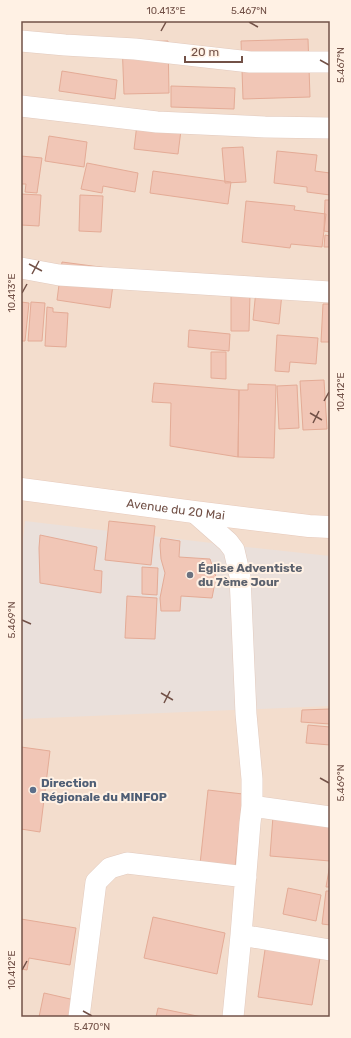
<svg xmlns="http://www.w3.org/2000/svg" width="351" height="1038" font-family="Rubik,sans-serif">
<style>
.residential{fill:#f3ddcd}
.industrial{fill:#eae0db}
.building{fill:#f1c6b6;stroke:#e4ab96}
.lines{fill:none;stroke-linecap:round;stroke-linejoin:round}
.minor-casing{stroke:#e2cabe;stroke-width:22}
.secondary-casing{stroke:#e7cabb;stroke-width:23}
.minor{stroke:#fff;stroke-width:21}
.secondary{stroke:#fff;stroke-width:22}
.ticks{fill:none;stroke:#725147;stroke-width:1.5}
.worship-dot{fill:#6b7280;stroke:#fff1e4;stroke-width:1.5}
.service-dot{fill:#5c6f8a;stroke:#fff1e4;stroke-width:1.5}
.labels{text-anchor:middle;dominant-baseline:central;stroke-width:4;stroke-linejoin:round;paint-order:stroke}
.street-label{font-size:12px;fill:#725147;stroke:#fff1e4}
.worship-label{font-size:12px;font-weight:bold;fill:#5b616d;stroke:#fff1e4;text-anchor:start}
.service-label{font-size:12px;font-weight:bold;fill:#4e5e75;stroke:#fff1e4;text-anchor:start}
.neatline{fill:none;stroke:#725147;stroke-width:1.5}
.ticks-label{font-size:10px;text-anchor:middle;fill:#725147}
</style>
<rect width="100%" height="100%" fill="#fcedde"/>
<path class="residential" d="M21,21h309v996h-309z"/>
<path class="industrial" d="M25,521l221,26 84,9v150l-309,13v-163z"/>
<path class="building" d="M308,39l2,58 -67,2 -2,-58z
M168,41l1,52 -45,1 -2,-52z
M62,71l55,9 -2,19 -56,-8z
M171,86l64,2 -1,21 -63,-2z
M137,124l44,6 -3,24 -44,-5z
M49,136l38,6 -3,25 -39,-6z
M243,147l3,35 -21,1 -3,-35z
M277,151l40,4 -2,16 15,2v22l-23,-3v-5l-33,-4z
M21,156l21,2 -5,35 -12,-1 1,-8h-5z
M87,163l51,10 -3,19 -32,-6 -1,7 -21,-4z
M153,171l78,11 -3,22 -78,-11z
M21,194l20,1 -2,31 -18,-1z
M80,195l23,1 -2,36 -22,-1z
M325,200h5v32l-6,-1z
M246,201l49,5 -1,4 32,4 -4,33 -31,-3 -1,4 -48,-6z
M325,235l5,1v11h-6z
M62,262l53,7 -5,39 -53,-8z
M256,290l26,3 -3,31 -26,-4z
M231,295h19l-1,36h-18z
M21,302l8,1 -4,38h-4z
M31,302l14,1 -3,38h-14z
M323,304h7v38h-9z
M47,307l6,1v4l15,1 -2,34 -21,-1z
M189,330l41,4 -1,17 -41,-4z
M277,335l41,3 -2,26 -26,-2 -1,10 -14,-1z
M211,352h15v27l-15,-1z
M324,380l3,49 -24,1 -3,-49z
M154,383l85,7 -1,67 -68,-11 1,-43 -19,-1z
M248,384l28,1 -2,73 -36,-1 1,-67h9z
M297,385l2,43 -20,1 -2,-43z
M109,521l46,5 -4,39 -46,-5z
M40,535l57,12 -3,23 8,1 -1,22 -61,-10 -1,-35z
M161,538l19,3 -1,16 31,2 6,18 -4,21 -31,-2 -1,15h-19l-1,-13 5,-25 -4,-14 -1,-14z
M142,567l16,1 -1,27 -15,-1z
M127,596l30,2 -2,41 -30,-1z
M330,709v15l-29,-2 1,-12z
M308,725l22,2v18l-24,-2z
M21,747l29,4 -10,81 -19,-3z
M208,790l35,4 -8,74 -35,-4z
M273,816l57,5v40l-60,-5z
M330,864v23h-4z
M288,888l33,7 -5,26 -33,-7z
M326,891h4v34l-8,-1z
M153,917l72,16 -8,41 -73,-16z
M21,919l55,9 -6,37 -41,-7 -2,12 -6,-1z
M266,943l55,9 -9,53 -54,-8z
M44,993l35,8 -4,16h-36z
M158,1008l44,9h-46z"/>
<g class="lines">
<defs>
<path id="minor" d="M21,41l44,4 70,4 115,13h80
M21,106l136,16 108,5 65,1
M21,268l38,7 271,17
M194,512l34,30 6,8 6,26 6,138 6,65v27l-2,17 -9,112 -8,82
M252,806l78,11
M241,935l89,15
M79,1017l17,-135 14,-14 17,-5 119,14"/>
<g id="secondary">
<path id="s1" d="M21,489l173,23 115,14 21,1"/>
</g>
</defs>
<use href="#minor" class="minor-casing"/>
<use href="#secondary" class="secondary-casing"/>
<use href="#minor" class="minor"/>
<use href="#secondary" class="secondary"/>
</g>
<path class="ticks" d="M249,22l9,5M161,31l5,-9M320,60l9,5M29,264l13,7M32,274l7,-13M22,293l5,-9M324,401l5,-9M310,413l12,7M313,423l6,-12M22,620l9,4M161,693l12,7M164,703l6,-12M320,778l9,5M22,970l5,-9M83,1011l9,5"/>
<circle class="worship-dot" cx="190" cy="575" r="4"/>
<circle class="service-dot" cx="33" cy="790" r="4"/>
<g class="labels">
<g class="street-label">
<text stroke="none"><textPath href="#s1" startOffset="156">Avenue du 20 Mai</textPath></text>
</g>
<g class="worship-label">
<text x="198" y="568">Église Adventiste<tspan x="198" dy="14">du 7ème Jour</tspan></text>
</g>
<g class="service-label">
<text x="41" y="783">Direction<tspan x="41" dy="14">Régionale du MINFOP</tspan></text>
</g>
</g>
<rect width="351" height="1038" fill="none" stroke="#fff1e4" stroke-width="44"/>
<path d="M185 56v6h57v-6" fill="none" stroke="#725147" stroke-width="2"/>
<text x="191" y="56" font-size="12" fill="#725147" stroke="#fff1e4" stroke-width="3" paint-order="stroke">20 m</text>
<rect x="22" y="22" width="307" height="994" class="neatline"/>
<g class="ticks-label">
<text x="166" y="14">10.413°E</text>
<text x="249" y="14">5.467°N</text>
<text transform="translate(340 65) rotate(-90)" y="4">5.467°N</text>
<text transform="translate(11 293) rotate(-90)" y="4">10.413°E</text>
<text transform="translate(340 392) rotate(-90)" y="4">10.412°E</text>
<text transform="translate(11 620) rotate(-90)" y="4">5.469°N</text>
<text transform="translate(340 783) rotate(-90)" y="4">5.469°N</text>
<text transform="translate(11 970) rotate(-90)" y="4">10.412°E</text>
<text x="92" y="1030">5.470°N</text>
</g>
</svg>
